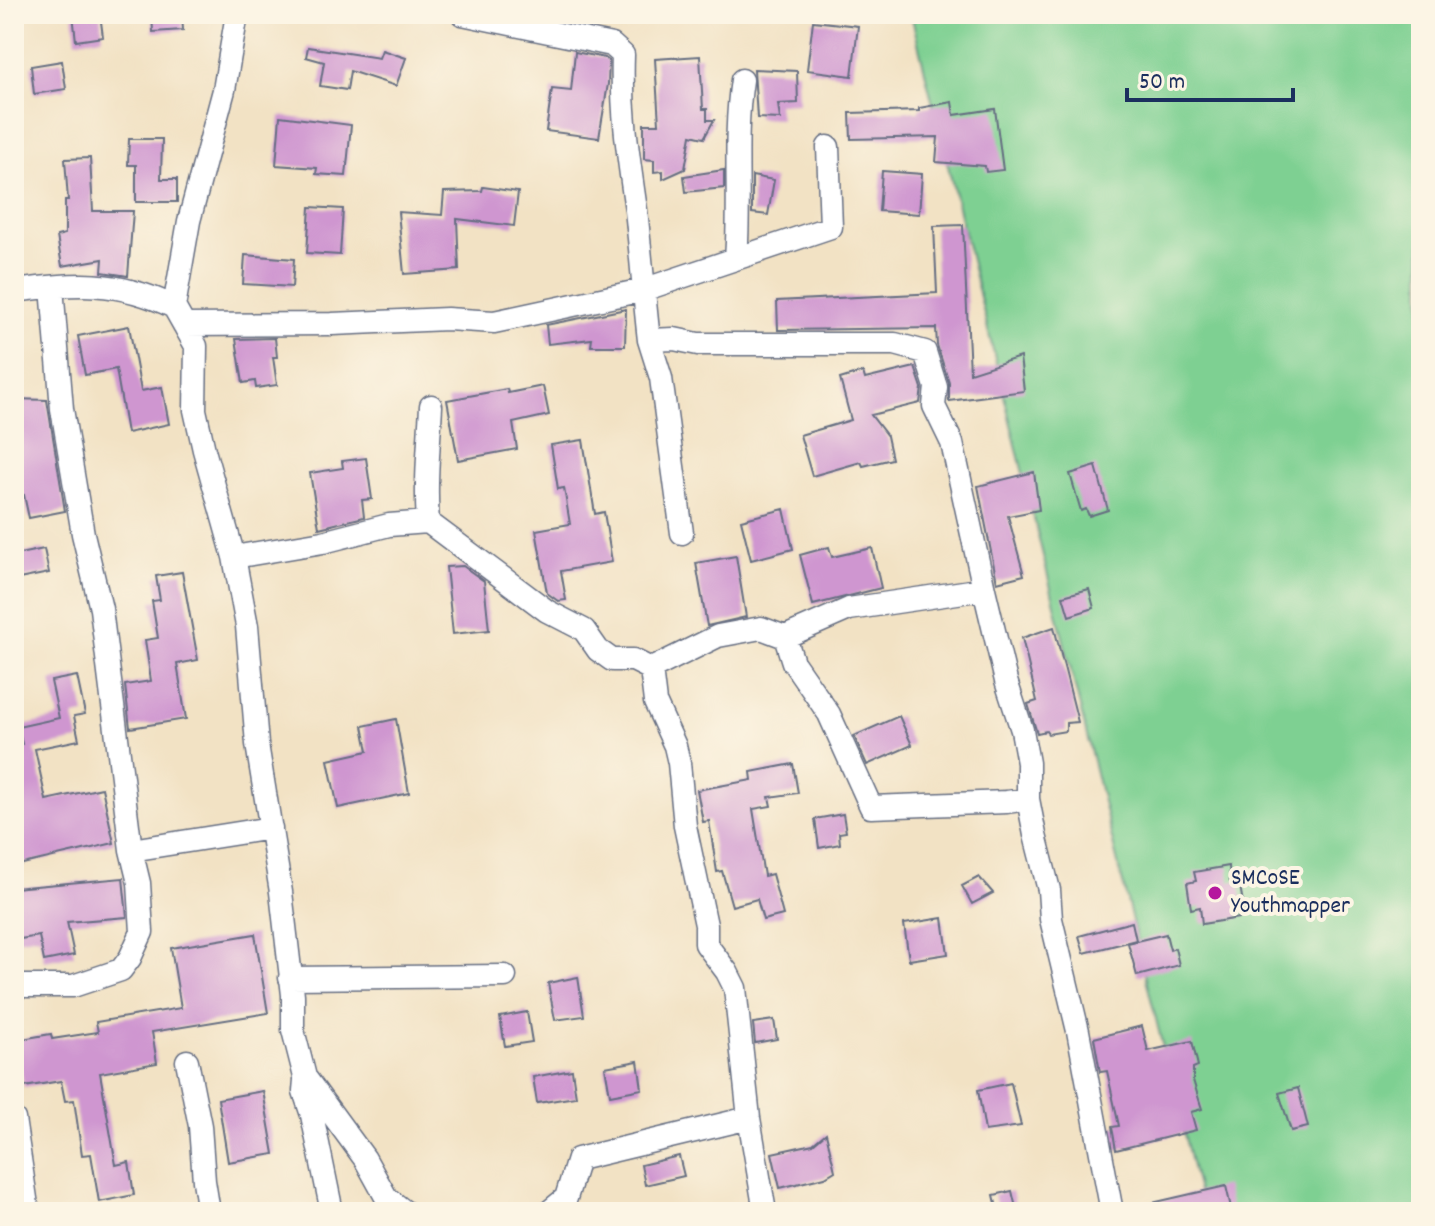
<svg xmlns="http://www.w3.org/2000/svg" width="1435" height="1226" font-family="Dekko,sans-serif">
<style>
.green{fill:#7ed092;stroke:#4c8078;stroke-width:2}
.building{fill:#cf96d0}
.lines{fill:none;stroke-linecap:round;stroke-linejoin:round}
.minor-casing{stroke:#666e82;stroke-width:25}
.minor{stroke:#fff;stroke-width:22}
.poi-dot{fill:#b5179e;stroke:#fcf5e5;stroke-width:3}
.labels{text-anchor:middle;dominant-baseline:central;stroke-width:8;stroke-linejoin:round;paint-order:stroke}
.poi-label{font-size:24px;fill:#1b2f5e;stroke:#fcf5e5;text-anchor:start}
</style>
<rect width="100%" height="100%" fill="#fcf5e5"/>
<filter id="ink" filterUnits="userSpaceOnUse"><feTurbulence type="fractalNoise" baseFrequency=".0125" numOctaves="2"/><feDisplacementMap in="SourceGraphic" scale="16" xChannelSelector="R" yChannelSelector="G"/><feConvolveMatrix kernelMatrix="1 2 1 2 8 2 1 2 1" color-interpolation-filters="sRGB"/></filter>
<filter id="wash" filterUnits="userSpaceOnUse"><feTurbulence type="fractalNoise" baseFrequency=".006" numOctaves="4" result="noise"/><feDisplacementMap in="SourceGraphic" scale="32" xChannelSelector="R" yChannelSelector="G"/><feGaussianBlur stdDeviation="1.8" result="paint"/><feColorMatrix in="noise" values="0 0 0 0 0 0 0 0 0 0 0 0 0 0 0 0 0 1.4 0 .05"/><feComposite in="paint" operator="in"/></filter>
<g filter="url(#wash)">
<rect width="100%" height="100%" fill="#f2e2c4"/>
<path class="green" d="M911,14h510v1198h-218z"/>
<g id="blocks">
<path class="building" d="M73,14h27l3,23 -27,4z
M152,14h30l1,16 -30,2z
M813,21l45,5 -6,50 -45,-6z
M308,47l71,11 3,-8 24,8 -10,28 -46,-15 -3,19 -27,-4 4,-24 -18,-5z
M575,52l30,6 4,3 -1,23 -9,54 -53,-7 6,-42 19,2z
M700,56l3,53h4v11h7l-10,18 -13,-3 -6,34 -22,10v-8l-9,1v-12l-10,-1v-35h15l-4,-65z
M62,61l4,28 -32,5 -3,-28z
M754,69l43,2 1,32 -20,1 2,15 -23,-1z
M952,102l2,13 41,-6 8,61 -17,2 -1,-6 -49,-4 2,-25 -87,2 -1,-26 69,-2v-3z
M280,116l71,9 -5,51 -30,-2 1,-6 -41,-3z
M129,139h33l-1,40h16v23h-41v-37h-8z
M90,158l3,53h40l-5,65 -26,-4 1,-13 -41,7 -5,-30 8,-2v-34h3l-3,-41z
M724,170v18l-38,4 -2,-16z
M882,171l40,3 -3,40 -40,-3z
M752,176l22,4 -6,35 -16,-2z
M483,187l35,5 -4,34 -57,-7 2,51 -55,4 -6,-62 44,3 2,-23 38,-1z
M310,207l33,2 -3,46 -33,-2z
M963,225l7,148 50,-16 4,34 -75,10v-18l-12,-38 -1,-17 -158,2 -1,-29 160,-8 -3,-67z
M245,255l49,4 -2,28 -49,-3z
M626,309l-1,37h-34l1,-7 -44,5 -2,-19z
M129,326l12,65 21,-4 7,37 -42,9 -11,-64 -31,6 -7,-39z
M275,338l2,19h-4l4,28 -21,3 -1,-7 -12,2 -7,-44z
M915,367l7,21 -2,15 -49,12 16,21 5,23 -29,7 -2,-4 -49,14 -12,-41 51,-15 -11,-41 23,-7 2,7z
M543,386l6,29 -36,8 4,26 -59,11 -11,-60 60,-11 1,4z
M14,399l33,1 18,111 -36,7 -5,-23 -10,2z
M583,440l12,74 9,-2 8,50 -51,9 5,29 -8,1 -11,-8 -11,-63 34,-6 -6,-36 -6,1 -7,-44z
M366,458l6,41 -10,1 2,17 -45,11 -9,-55 33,-5 -1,-7z
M1096,466l12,44 -19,6 -3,-7 -5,2 -11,-37z
M1034,472l5,38 -31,6 16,59 -27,7 -19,-96z
M784,509l9,40 -42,11 -10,-40z
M829,547l3,10 40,-9 9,40 -68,17 -13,-50z
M44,549l5,24 -35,7v-25z
M736,556l10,61 -39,9 -11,-63z
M463,566l21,15 5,49 -36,4 -7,-67z
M182,572l16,88 -21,4 9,55 -56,9 -5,-43 26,-4 -6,-41 13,-2 -6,-37 8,-1 -4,-24z
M1089,589l5,19 -25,8 -6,-20z
M1054,627l24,95 -12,1v8l-18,3 -2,-3 -9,2 -9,-29 9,-3 -15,-63z
M77,676l8,38 -11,2 5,24 -44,9 11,51 56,-12 12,55 -100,23v-121l8,-1 -4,-17 41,-9 -8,-37z
M899,716l13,29 -45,20 -13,-29z
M396,719l13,74 -71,15 -10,-48 40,-9 -5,-25z
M793,764l5,29 -29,4 2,9 -18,3 11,67 8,-2 11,41 -20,5 -6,-21 -25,7 -10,-35 -5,1 -8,-51 -6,1 -6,-32 55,-10 -1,-8z
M843,814l3,18 -7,1 1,11 -21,4 -4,-29z
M1229,866l1,16 9,-2 4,23 -6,1 2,14 -37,6 -2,-17 -9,2 -4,-26 9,-2 -2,-9z
M979,877l14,16 -21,11 -10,-18z
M123,878l4,39 -60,5 7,33 -30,6 -5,-25 -25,4v-52z
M943,918l5,36 -39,6 -5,-36z
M1132,922l4,18 -52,13 -5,-17z
M255,934l13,79 -116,19 5,31 -57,10 16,92 13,-3 5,33 -35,7 -8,-48 -9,1 -8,-55 -9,1 -4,-20 -37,6 -8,-47 35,-6 1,5 46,-7 -2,-10 85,-14 -10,-60z
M1166,934l4,16 5,-2 4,17 -42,11 -9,-33z
M578,977l6,39 -29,4 -7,-37z
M527,1012l5,30 -27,4 -5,-29z
M774,1020l3,19 -22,4 -2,-20z
M1142,1026l6,25 44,-10 6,25 -5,2v12l9,29 -11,3 5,18 -80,20 -4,-23 7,-1 -12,-55 -7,1 -6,-34z
M638,1061l4,28 -32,6 -5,-28z
M572,1070l4,27 -39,6 -4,-26z
M1011,1083l10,43 -36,5 -7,-41z
M1298,1088l10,39 -17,4 -12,-38z
M263,1091l11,63 -46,8 -10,-63z
M826,1133l9,38 -10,6 -45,11 -8,-35 41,-9z
M679,1156l5,20 -39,9 -4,-20z
M1226,1186l6,26h-89v-7z
M1012,1191l5,21h-19l-4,-17z"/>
</g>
</g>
<g filter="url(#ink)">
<use href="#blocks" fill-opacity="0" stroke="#666e82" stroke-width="2"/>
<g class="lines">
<defs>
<path id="minor" d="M462,14l150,31 11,10c-2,55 5,100 13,155 5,43 8,87 13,130l25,-1 24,5h197l30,8 11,35 -2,19 18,37 32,146 22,92 16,49 6,33v36l7,36 14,55 2,29 27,112 34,181
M736,258c5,-59 -3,-119 6,-178
M14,291c62,-8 102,-12 160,16l22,39 -1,64 9,40 30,107 13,69 10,118 24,148 12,103v35l12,47 60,82 21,38 19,15
M174,307l15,-86 35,-131 13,-76
M184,325l148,-1 115,-5 47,3 149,-32 188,-63 -3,-80
M649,340l12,38 21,155
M428,522c-3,-39 1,-77 3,-116
M234,557l89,-15 66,-17 39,-3 119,89 37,19 14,20 14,10h21l18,9 4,33 20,44 4,17 6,63 21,99v19l21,28 8,16 14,130 16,94
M785,637l64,-28 135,-20
M651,669l67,-33 43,-8 24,9 8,25 36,52 42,93 136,-5 21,-3
M131,850l140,-22
M290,978l215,-2
M14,986h59l48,-16 9,-12 12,-26 -3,-49 -8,-33 -30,-241 -18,-75 -21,-125 -10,-122
M187,1061l13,65 4,55 5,31
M305,1080l-1,11 8,24 20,97
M14,1119l14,93
M549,1212l17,-14 12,-39 171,-41"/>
</defs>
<use href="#minor" class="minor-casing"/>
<use href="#minor" class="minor"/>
</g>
</g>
<circle class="poi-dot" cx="1215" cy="893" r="8"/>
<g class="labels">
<g class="poi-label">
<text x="1231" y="879">SMCoSE<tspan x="1231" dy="28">Youthmapper</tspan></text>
</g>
</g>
<rect width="1435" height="1226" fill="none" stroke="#fcf5e5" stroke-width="48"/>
<path d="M1127 88v12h166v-12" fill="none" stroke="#1b2f5e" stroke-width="4"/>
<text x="1139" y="88" font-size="24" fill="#1b2f5e" stroke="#fcf5e5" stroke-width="6" paint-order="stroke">50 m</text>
</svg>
